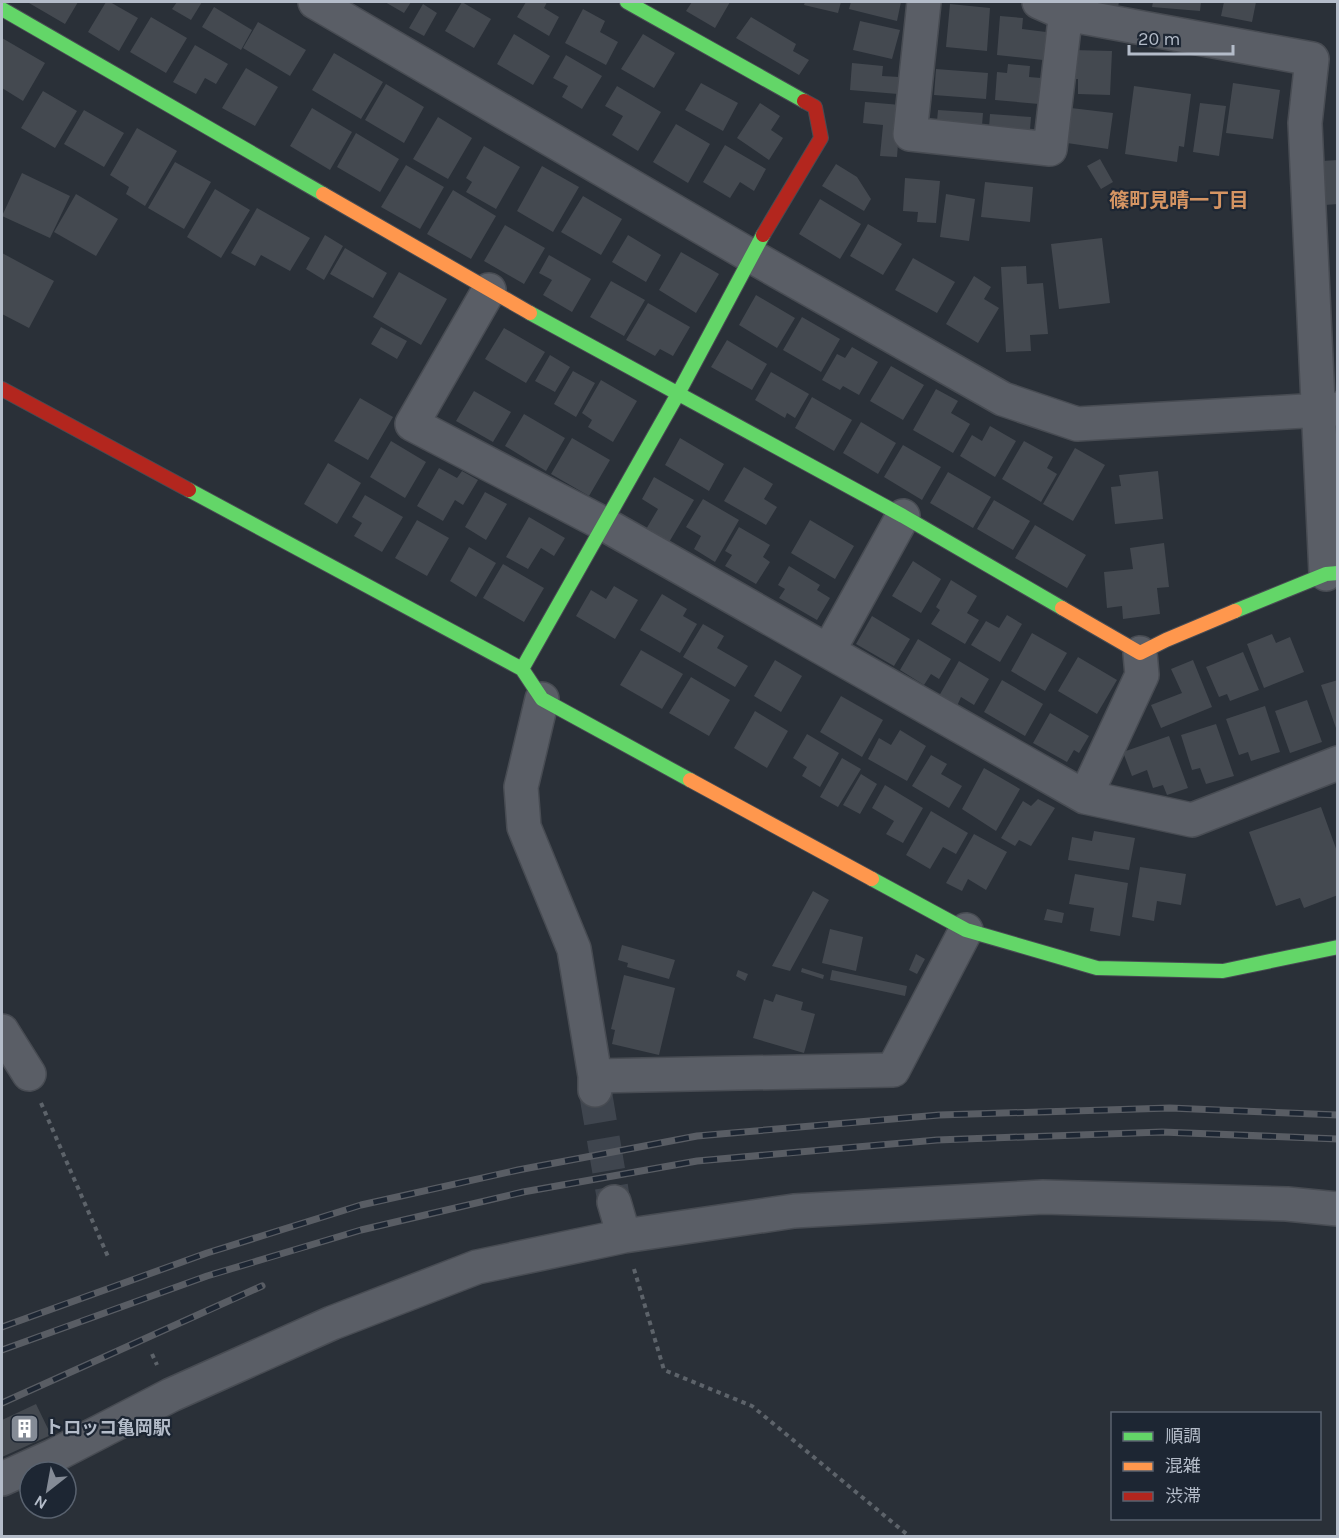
<svg xmlns="http://www.w3.org/2000/svg" width="1339" height="1538" font-family="Karla,'Noto Sans JP',sans-serif">
<style>
.building{fill:#444950}
.lines{fill:none;stroke-linecap:round;stroke-linejoin:round}
.street-tunnel{stroke:#3f454e;stroke-width:33;stroke-dasharray:33 16;stroke-linecap:butt}
.street-casing{stroke:#484c53;stroke-width:36}
.fast-casing{stroke:#484c53;stroke-width:16}
.slow-casing{stroke:#484c53;stroke-width:16}
.jam-casing{stroke:#484c53;stroke-width:16}
.path{stroke:#5d636a;stroke-width:4;stroke-dasharray:4.5 4.5;stroke-linecap:butt}
.street{stroke:#5a5e66;stroke-width:33}
.fast{stroke:#63d668;stroke-width:14}
.slow{stroke:#ff974d;stroke-width:14}
.jam{stroke:#b3261e;stroke-width:14}
.rail-casing{stroke:#595d64;stroke-width:7}
.rail{stroke:#1d2633;stroke-width:4.5;stroke-dasharray:14;stroke-linecap:butt}
.labels{text-anchor:middle;dominant-baseline:central;stroke-width:4.5;stroke-linejoin:round;paint-order:stroke}
.poi-label{font-size:18px;font-weight:bold;fill:#b4bcc9;stroke:#1d2633;text-anchor:start}
.neighbourhood-label{font-size:20px;font-weight:bold;fill:#d59563;stroke:#1d2633}
</style>
<rect width="100%" height="100%" fill="#2a3038"/>
<path class="building" d="M30,2h48l-13,22 -36,-21z
M106,2h4l28,16 -19,33 -31,-19z
M177,2h25l-11,18 -19,-11z
M385,2h26l-7,11z
M462,2l29,17 -17,29 -29,-17z
M526,2h21l-3,6 15,9 -10,19 -32,-19z
M692,2h38l-15,26 -29,-17z
M805,2h36l-3,11 -34,-8z
M851,2h50l-4,19 -48,-12z
M1095,2h24l-1,5 -23,-3z
M1153,2h48l-1,9 -48,-4z
M1224,2h32l-4,20 -31,-6z
M423,4l14,9 -13,23 -15,-8z
M950,4l40,4 -3,43 -41,-4z
M214,7l38,23 -11,20 -39,-23z
M583,9l22,12 -5,11 18,10 -12,23 -41,-22z
M1000,16l23,2 -1,11 24,3 -3,28 -46,-5z
M151,17l36,21 -21,35 -36,-21z
M751,17l45,27 -3,7 16,9 -10,15 -63,-37z
M860,21l40,9 -8,29 -39,-9z
M258,22l48,28 -16,26 -47,-28z
M514,34l36,22 -17,29 -36,-21z
M643,34l32,19 -21,35 -33,-19z
M2,38l43,25 -22,38 -21,-13z
M195,45l33,19 -12,20 -11,-6 -9,16 -23,-12z
M1072,50l40,1 -2,44 -32,-1v-15h-7z
M334,53l49,29 -22,37 -49,-29z
M566,55l36,21 -20,33 -20,-12 6,-11 -15,-8z
M852,63l31,3 -1,10 17,1 -1,17 -48,-4z
M1008,64l22,2 -1,11 12,1 -2,26 -44,-4 2,-28 10,1z
M246,68l32,19 -23,39 -33,-18z
M936,69l52,4 -2,26 -52,-4z
M701,83l37,20 -15,28 -38,-21z
M1233,83l47,7 -7,49 -47,-6z
M386,84l38,23 -20,36 -39,-23z
M617,86l44,26 -23,39 -26,-16 11,-19 -18,-10z
M1134,86l57,8 -7,53 -5,-1 -2,16 -52,-8z
M43,91l34,20 -22,37 -34,-20z
M865,102l36,3 -4,52 -17,-1 3,-31 -20,-2z
M760,103l20,13 -9,14 12,8 -14,22 -32,-22z
M1200,103l26,3 -7,50 -26,-4z
M312,108l40,24 -22,38 -40,-24z
M1071,108l42,5 -5,36 -41,-6z
M84,110l40,23 -20,34 -40,-23z
M938,110l45,3 -3,37 -44,-18z
M990,114l41,3 -3,38 -40,-14z
M438,117l34,21 -24,41 -35,-20z
M676,124l34,20 -22,39 -35,-21z
M137,128l40,23 -32,55 -19,-12 3,-7 -19,-12z
M356,133l43,26 -19,33 -43,-25z
M725,145l41,24 -12,22 -14,-9 -10,16 -27,-16z
M484,146l36,21 -24,42 -30,-17 6,-10 -6,-4z
M1100,159l13,23 -12,7 -14,-23z
M1338,160v44l-13,1 -3,-44z
M175,162l36,20 -27,47 -36,-21z
M836,164l21,13 14,22 -7,12 -42,-25z
M406,165l38,22 -24,42 -39,-22z
M542,166l37,21 -26,45 -36,-21z
M22,173l48,23 -20,42 -48,-22z
M905,178l35,3 -4,42 -19,-1 1,-10 -15,-1z
M985,182l48,5 -3,35 -49,-5z
M215,189l35,21 -29,48 -34,-21z
M453,190l43,26 -25,43 -44,-25z
M76,194l42,25 -22,37 -42,-24z
M946,194l29,5 -6,42 -29,-4z
M583,196l39,23 -21,36 -40,-23z
M820,199l41,25 -21,35 -41,-25z
M257,208l53,30 -20,33 -29,-16 -6,11 -24,-13z
M868,224l34,20 -19,31 -33,-19z
M505,225l40,23 -21,36 -40,-23z
M325,235l18,11 -19,34 -18,-11z
M628,235l33,20 -15,27 -34,-20z
M1102,238l8,65 -51,6 -8,-65z
M345,248l42,25 -14,25 -43,-24z
M681,252l38,22 -23,39 -37,-23z
M2,253l52,28 -25,47 -27,-14z
M549,255l42,24 -19,33 -29,-17 9,-15 -13,-7z
M913,258l42,24 -18,31 -42,-23z
M1026,266l1,18 16,-1 5,51 -18,1 1,16 -25,1 -5,-85z
M399,272l48,27 -26,46 -48,-28z
M974,276l17,11 -7,12 15,9 -21,35 -32,-19z
M611,281l34,19 -21,36 -34,-19z
M756,295l39,23 -18,30 -38,-23z
M648,303l42,24 -17,29 -13,-7 -5,7 -29,-16z
M802,317l38,22 -19,33 -38,-22z
M381,327l26,14 -10,18 -26,-15z
M504,328l41,24 -19,31 -41,-24z
M727,340l40,24 -15,26 -41,-23z
M852,347l26,15 -19,33 -16,-9 -3,4 -18,-10 15,-26 8,4z
M550,355l20,12 -15,25 -20,-11z
M891,366l33,19 -21,35 -33,-19z
M573,371l22,12 -19,34 -22,-13z
M771,372l38,22 -14,24 -8,-5 -2,5 -30,-18z
M601,380l36,21 -24,41 -25,-15 4,-7 -10,-7z
M936,389l22,12 -7,12 19,11 -17,29 -40,-23z
M474,391l37,21 -18,30 -37,-21z
M812,397l40,23 -18,31 -39,-23z
M360,398l33,19 -25,43 -34,-19z
M524,414l41,24 -19,33 -41,-25z
M861,422l35,21 -18,31 -35,-21z
M990,426l26,15 -21,36 -35,-21 12,-21 10,6z
M572,438l38,22 -21,36 -38,-22z
M680,438l44,26 -15,27 -44,-26z
M391,441l35,21 -21,36 -35,-21z
M1024,441l29,16 -6,11 10,6 -16,28 -39,-23z
M903,445l38,22 -19,33 -38,-23z
M1075,448l30,17 -32,56 -30,-17z
M328,463l33,20 -24,41 -33,-20z
M744,467l29,17 -9,15 13,8 -11,18 -42,-24z
M439,468l18,10 5,-7 16,9 -15,25 -8,-5 -12,21 -26,-15z
M1158,471l5,48 -48,5 -4,-37 10,-1 -2,-11z
M948,472l43,25 -18,31 -43,-25z
M654,477l40,23 -26,44 -23,-13 13,-22 -16,-10z
M485,492l22,12 -21,36 -21,-13z
M365,495l38,22 -21,35 -28,-16 8,-13 -10,-6z
M703,499l36,21 -24,42 -21,-13 7,-13 -15,-9z
M994,500l36,21 -17,29 -36,-21z
M529,517l36,21 -11,18 -13,-8 -13,21 -22,-12z
M417,520l32,18 -22,38 -32,-18z
M810,520l44,26 -19,33 -44,-26z
M1035,525l51,30 -19,33 -52,-30z
M739,527l31,18 -7,12 7,5 -14,22 -31,-18 7,-11 -7,-4z
M1164,543l5,44 -12,1 3,26 -37,5 -1,-13 -15,2 -3,-36 29,-3 -3,-21z
M469,547l27,16 -20,34 -26,-16z
M913,561l28,18 -20,34 -29,-17z
M503,564l41,24 -20,34 -41,-24z
M789,566l31,19 -3,5 13,8 -13,22 -38,-22 6,-9 -7,-4z
M951,580l26,16 -10,17 12,7 -14,24 -34,-20 9,-14 -4,-3z
M614,586l24,14 -23,39 -39,-23 15,-26 15,9z
M662,594l25,15 -4,7 14,8 -17,29 -40,-23z
M1007,615l15,9 -22,38 -29,-17 15,-24 13,7z
M872,616l38,23 -16,27 -38,-22z
M703,624l21,12 -7,12 31,18 -13,21 -52,-30z
M1032,633l35,20 -22,38 -34,-20z
M1272,634l4,9 14,-6 14,35 -40,16 -17,-44z
M918,639l33,20 -12,20 -8,-5 -7,11 -24,-15z
M641,650l42,24 -21,35 -42,-24z
M1243,652l16,38 -29,11 -3,-7 -8,3 -13,-30z
M1078,657l39,23 -20,34 -39,-23z
M775,660l27,16 -21,36 -27,-16z
M1193,660l19,47 -51,21 -10,-23 31,-12 -11,-24z
M959,661l30,18 -15,26 -13,-8 -4,9 -18,-10z
M691,677l39,23 -21,36 -40,-23z
M1002,680l41,24 -18,32 -41,-24z
M1338,680v51h-1l-16,-46z
M841,696l42,24 -21,37 -42,-25z
M1307,700l15,42 -32,11 -15,-42z
M1265,706l15,46 -29,9 -3,-9 -9,3 -13,-36z
M755,711l33,20 -21,37 -33,-20z
M1050,713l39,23 -10,17 -5,-3 -7,12 -34,-19z
M1216,724l18,52 -28,8 -6,-16 -8,2 -11,-35z
M900,730l26,16 -19,35 -39,-22 11,-21 12,7z
M807,734l32,19 -19,34 -18,-11 5,-9 -14,-9z
M1169,736l19,52 -21,7 -4,-10 -10,3 -6,-18 -15,6 -9,-24z
M931,755l16,9 -6,10 21,12 -13,22 -37,-22z
M842,758l19,11 -23,38 -18,-10z
M984,768l36,21 -24,42 -34,-22z
M861,774l16,10 -17,30 -17,-9z
M885,785l38,23 -20,35 -17,-9 8,-13 -22,-13z
M1038,799l17,9 -24,38 -12,-6 -4,6 -14,-8 22,-37 8,5z
M1321,807l17,47v41l-34,13 -4,-10 -24,8 -27,-74z
M931,811l37,22 -12,21 -13,-7 -13,22 -24,-14z
M1094,831l41,7 -6,32 -61,-10 4,-23 20,4z
M974,834l33,18 -21,38 -18,-11 -6,12 -16,-8z
M1140,867l46,7 -5,31 -24,-4 -3,20 -22,-4z
M1075,874l53,9 -8,53 -30,-5 4,-23 -25,-4z
M813,891l16,9 -39,71 -18,-5z
M1047,909l17,4 -2,10 -18,-3z
M830,929l33,8 -7,34 -34,-8z
M622,945l53,15 -6,19 -42,-12 1,-4 -10,-3z
M916,954l9,5 -8,15 -8,-4z
M802,968l22,7 -1,4 -22,-7z
M738,970l10,4 -3,7 -9,-5z
M832,970l75,16 -2,10 -75,-16z
M624,975l51,13 -16,67 -47,-11 3,-14 -4,-1z
M776,994l27,8 -2,8 14,4 -11,39 -51,-15 11,-39 9,3z
M36,1404l15,31 -49,22v-37z
M30,1490v18l-7,-15z"/>
<g class="lines">
<path class="street-tunnel" d="M595,1090l19,112"/>
<defs>
<path id="street" d="M315,2l436,254 252,143 74,25 261,-15
M924,2l-14,132 140,15 17,-147
M1039,2l27,12 246,45 -7,64 21,451
M489,290l-77,134 192,100 481,273 107,23 146,-57
M829,650l74,-134
M542,699l-21,88 3,40 50,122 21,127v14
M1085,797l57,-122 -2,-22
M2,1031l27,43
M595,1076l298,-6 73,-140
M614,1202l10,34
M2,1479l51,-23 118,-61 161,-72 145,-56 147,-31 170,-25 249,-14 244,7 51,5"/>
<path id="fast" d="M627,2l177,99
M2,9l321,185
M530,313l373,203 159,92
M189,490l333,179 20,30 148,81
M1235,611l91,-37 12,-1
M522,669l157,-277 84,-157
M872,879l94,51 131,38 126,3 115,-24"/>
<path id="slow" d="M323,194l207,119
M1062,608l78,45 26,-13 69,-29
M690,780l182,99"/>
<path id="jam" d="M763,235l58,-97 -6,-31 -11,-6
M2,389l187,101"/>
</defs>
<use href="#street" class="street-casing"/>
<use href="#fast" class="fast-casing"/>
<use href="#slow" class="slow-casing"/>
<use href="#jam" class="jam-casing"/>
<path class="path" d="M41,1103l68,156
M634,1269l30,101 88,36 157,130
M152,1354l5,11"/>
<use href="#street" class="street"/>
<use href="#fast" class="fast"/>
<use href="#slow" class="slow"/>
<use href="#jam" class="jam"/>
<defs>
<path id="rail" d="M2,1327l205,-74 154,-48 157,-35 179,-34 242,-21 231,-7 168,7
M2,1350l205,-74 154,-46 162,-38 174,-31 240,-21 225,-8 176,7
M2,1403l260,-117"/>
</defs>
<use href="#rail" class="rail-casing"/>
<use href="#rail" class="rail"/>
</g>
<defs>
<symbol id="building-square" viewBox="-11 -11 22 22"><rect x="-9" y="-9" width="18" height="18" rx="4" fill="#848b96" stroke="#1d2633"/><path d="M-4-6H4V6H1V3H-1V6H-4ZM-2.5-4.3h1.7v1.8h-1.7ZM.8-4.3h1.7v1.8H.8ZM-2.5-1h1.7V.8h-1.7ZM.8-1h1.7V.8H.8Z" fill="#fff"/></symbol>
</defs>
<g fill-rule="evenodd">
<use href="#building-square" x="8" y="1412" width="33" height="33"/>
</g>
<g class="labels">
<g class="poi-label">
<text x="45" y="1428">トロッコ亀岡駅</text>
</g>
<g class="neighbourhood-label">
<text x="1179" y="200">篠町見晴一丁目</text>
</g>
</g>
<rect width="1339" height="1538" fill="none" stroke="#b4bcc9" stroke-width="6"/>
<rect x="1111" y="1412" width="210" height="108" fill="#1d2633" stroke="#59626f" stroke-width="1.5"/>
<rect x="1123" y="1432" width="30" height="9" fill="#63d668" stroke="#59626f" stroke-width="1.5"/>
<text x="1165" y="1442" font-size="18" fill="#b4bcc9">順調</text>
<rect x="1123" y="1462" width="30" height="9" fill="#ff974d" stroke="#59626f" stroke-width="1.5"/>
<text x="1165" y="1472" font-size="18" fill="#b4bcc9">混雑</text>
<rect x="1123" y="1492" width="30" height="9" fill="#b3261e" stroke="#59626f" stroke-width="1.5"/>
<text x="1165" y="1502" font-size="18" fill="#b4bcc9">渋滞</text>
<g transform="translate(48 1490) rotate(211)"><circle r="28" fill="#1d2633" stroke="#59626f" stroke-width="1.5"/>
<path d="M0-4.5L10 22L0 15L-10 22Z" fill="#848b96"/>
<text y="-9" font-size="16" font-weight="bold" text-anchor="middle" fill="#b4bcc9">N</text>
</g>
<path d="M1129 45v9h104v-9" fill="none" stroke="#b4bcc9" stroke-width="3"/>
<text x="1138" y="45" font-size="18" fill="#b4bcc9" stroke="#1d2633" stroke-width="4.5" paint-order="stroke">20 m</text>
</svg>
